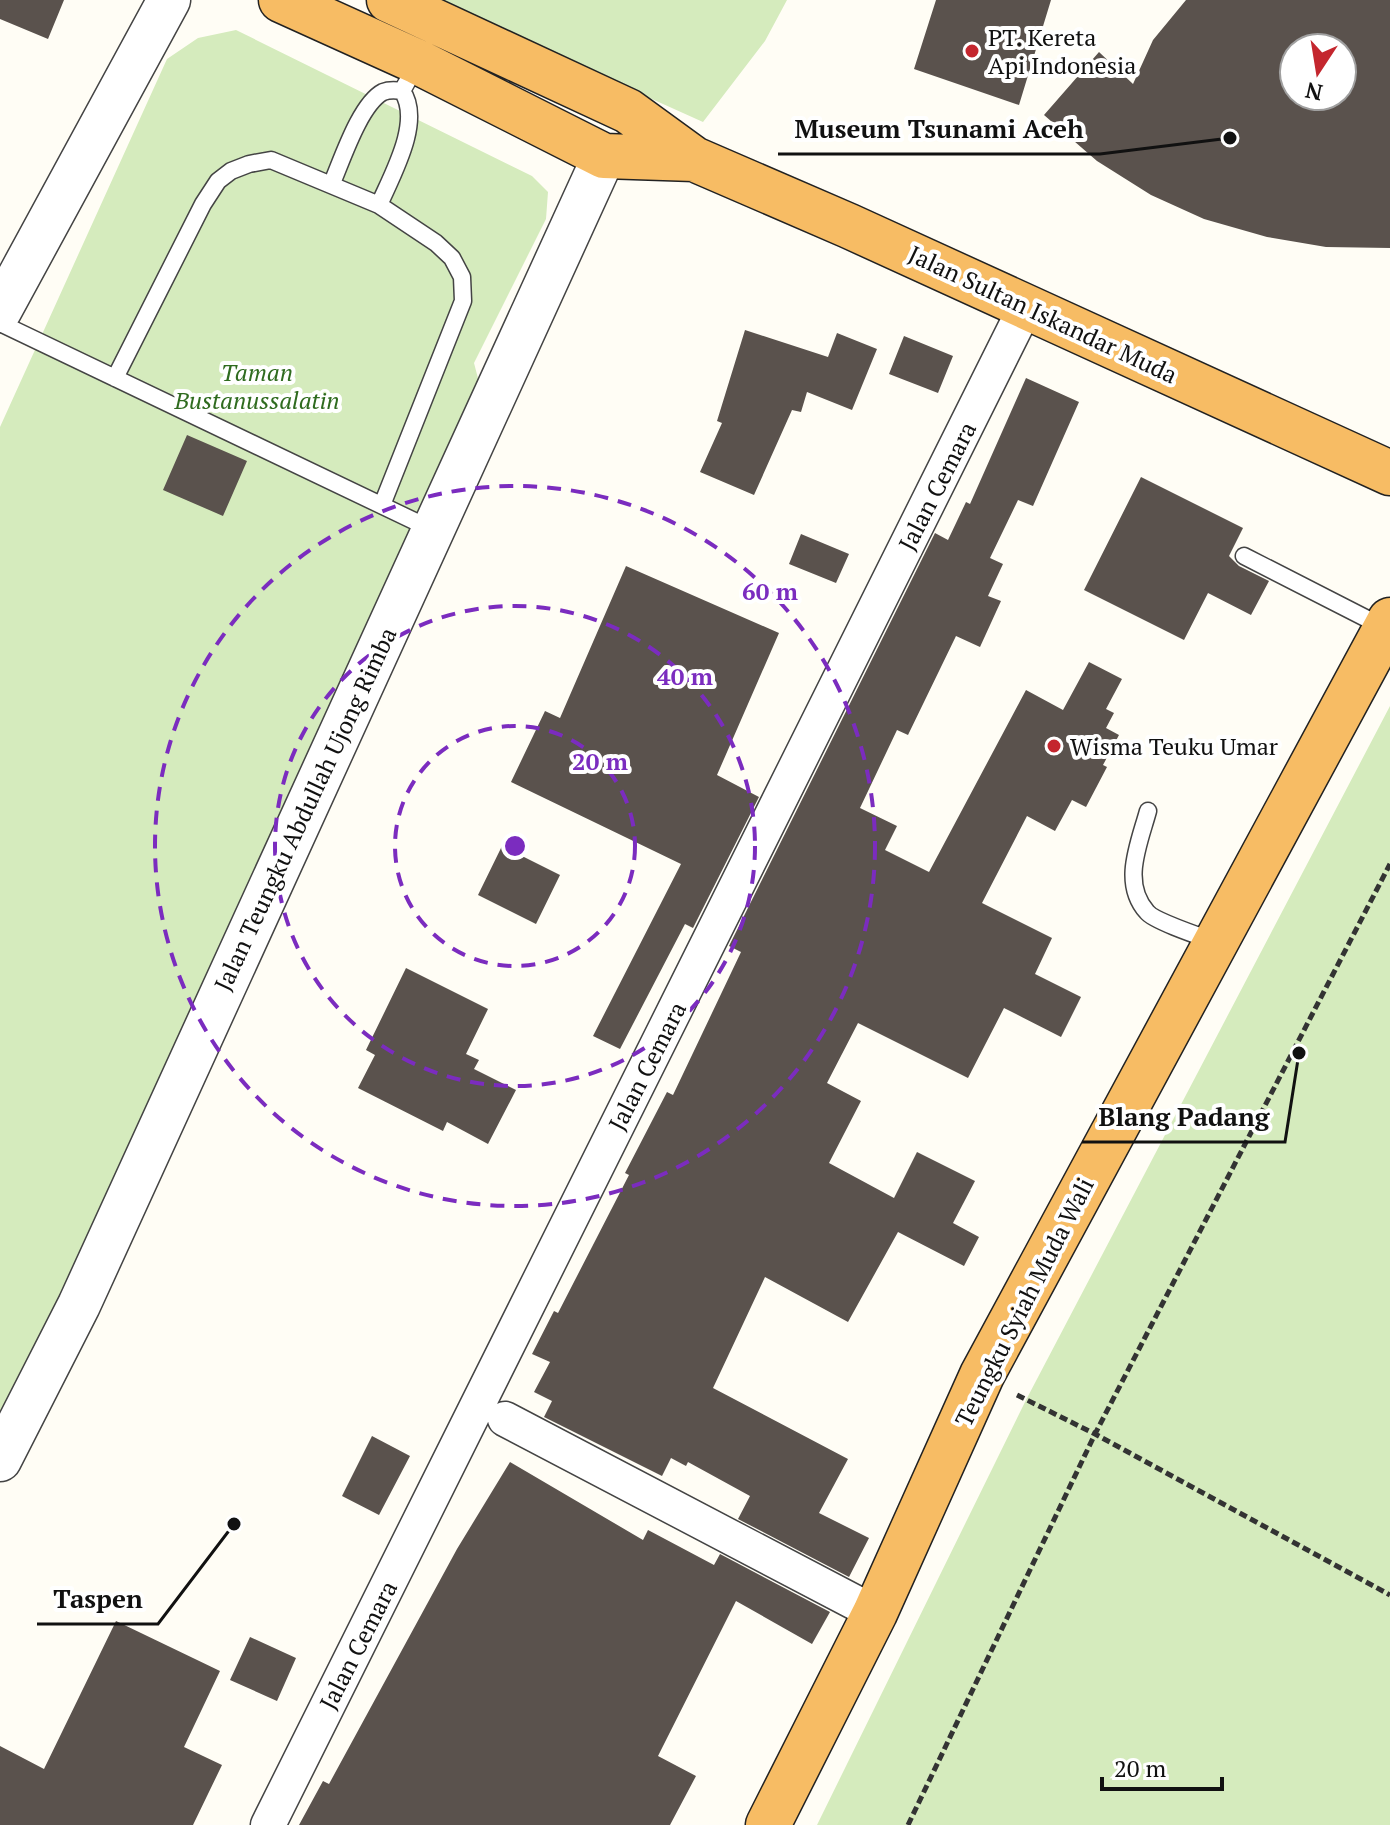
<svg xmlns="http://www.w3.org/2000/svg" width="1390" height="1825" font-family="'PT Serif',serif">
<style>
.green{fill:#d5ebbd}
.building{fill:#5a524d;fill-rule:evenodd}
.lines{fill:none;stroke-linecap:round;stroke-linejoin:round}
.service-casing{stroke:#444;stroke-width:19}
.minor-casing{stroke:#444;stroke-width:37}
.tertiary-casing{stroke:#444;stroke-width:45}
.trunk-casing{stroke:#222;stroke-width:47}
.path{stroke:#333;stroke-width:5;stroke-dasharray:8 4;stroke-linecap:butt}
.service{stroke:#fff;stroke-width:16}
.minor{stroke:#fff;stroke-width:34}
.tertiary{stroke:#fff;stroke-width:42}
.trunk{stroke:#f7bc64;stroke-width:44}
.ring{fill:none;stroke:#7b2cbf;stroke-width:4;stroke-dasharray:14 10}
.poi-dot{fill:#c4262e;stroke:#fff;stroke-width:3}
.labels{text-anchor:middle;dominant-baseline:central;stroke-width:8;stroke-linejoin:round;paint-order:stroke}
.poi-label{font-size:24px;fill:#111;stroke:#fff;text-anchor:start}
.street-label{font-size:24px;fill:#111;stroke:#fff}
.park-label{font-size:24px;font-style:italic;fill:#2f6b1f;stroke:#fff}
.centre{fill:#7b2cbf;stroke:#fff;stroke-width:4}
.ring-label{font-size:24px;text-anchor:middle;font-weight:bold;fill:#7b2cbf;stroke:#fff;stroke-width:8;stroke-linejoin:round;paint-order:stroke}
.leader{fill:none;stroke:#111;stroke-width:3}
.callout-dot{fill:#111;stroke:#fff;stroke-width:3}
.callout-label{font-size:26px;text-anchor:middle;font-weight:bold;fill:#111;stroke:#fff;stroke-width:8;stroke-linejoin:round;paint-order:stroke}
</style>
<rect width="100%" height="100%" fill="#fffdf5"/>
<path class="green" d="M432,0h355l-22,41 -62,81z
M236,30l296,146 16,16 -2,27 -72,144 12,46 -421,885 -65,120v-987l167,-368 31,-21z
M1390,706v1119h-573l209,-425z"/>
<path class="building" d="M0,0h64l-16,39 -48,-20z
M936,0h115l-32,105 -105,-36z
M1186,0h204v248l-64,-1 -59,-10 -63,-18 -53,-24 -54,-34 -53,-46 55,-63 34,32 20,-44zM1294,48h48v48h-48z
M745,330l83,27 9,-24 40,16 -25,61 -45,-18 -6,20 -9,-2 -38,85 -54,-23 22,-49 -5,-2z
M904,336l49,20 -15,37 -49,-19z
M1026,378l53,24 -46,104 -15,-6 -28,58 13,6 -15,32 13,5 -21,46 -24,-11 -48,99 -11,-5 -37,78 37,18 -12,24 44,22 97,-182 37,20 26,-48 33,17 -16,30 8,4 -8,15 13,7 -16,30 4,2 -21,40 -14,-7 -17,31 -28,-15 -45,87 70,35 -17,36 46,23 -20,40 -57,-29 -36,70 -110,-55 -31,60 34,18 -32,62 65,35 23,-46 58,29 -22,42 26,14 -15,29 -66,-34 -50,90 -83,-45 -52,111 135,71 -29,54 50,25 -20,39 -111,-58 12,-23 -62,-34 -2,4 -15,-8 -9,18 -118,-59 8,-16 -18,-9 16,-30 -18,-8 22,-43 4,2 71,-138 -4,-2 42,-81 6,3 68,-143 -12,-6 206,-413 13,7 18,-38 4,2z
M187,435l60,26 -24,55 -60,-26z
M1141,477l102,51 -14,28 10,10 30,15 -18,34 -43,-22 -24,47 -100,-50z
M801,534l48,20 -13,29 -47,-19z
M626,566l153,67 -62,142 42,22 -66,131 -8,-4 -65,125 -27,-13 88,-172 -170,-82 34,-71 15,7z
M502,846l58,29 -24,49 -58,-29z
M406,968l82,41 -22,45 13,6 -5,9 42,21 -28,54 -41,-22 -4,9 -85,-43 17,-33 -9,-5z
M372,1436l38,20 -31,59 -37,-19z
M510,1462l133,78 5,-10 66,35 6,-11 110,58 -18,32 -76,-43 -78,155 38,20 -26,49h-371l24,-44 6,3 128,-235z
M116,1621l104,50 -36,76 38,18 -29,60h-193v-79l44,23z
M250,1637l46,21 -19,43 -47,-21z"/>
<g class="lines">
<defs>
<path id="service" d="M332,183c10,-23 28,-79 51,-91 5,-2 13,-2 19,-1
M379,205c13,-30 44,-84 23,-114l15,-27
M0,323l431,206
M115,378l88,-174 15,-23 13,-10 18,-7 22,-4 108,45 57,38 16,15 10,19 1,24 -81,204
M1244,556l141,72
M1148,811c-9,33 -27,72 -1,101 7,9 55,25 69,30"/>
<path id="minor" d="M505,1419l370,194
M268,1825l758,-1519"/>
<path id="tertiary" d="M0,311l169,-311
M0,1460l79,-155 525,-1149"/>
<path id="trunk" d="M281,0l137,62 186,94 90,3
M389,0l239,111 66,48 155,67 541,247
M768,1825l107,-212 107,-238 408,-755"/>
</defs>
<use href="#service" class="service-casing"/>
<use href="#minor" class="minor-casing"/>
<use href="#tertiary" class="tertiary-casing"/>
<use href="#trunk" class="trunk-casing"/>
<path class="path" d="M1017,1395l78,39 295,161
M908,1825l187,-391 295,-570"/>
<use href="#service" class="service"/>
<use href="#minor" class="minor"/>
<use href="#tertiary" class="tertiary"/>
<use href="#trunk" class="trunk"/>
</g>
<g class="ring">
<circle cx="515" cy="846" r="120"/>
<circle cx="515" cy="846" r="240"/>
<circle cx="515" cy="846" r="360"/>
</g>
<g class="poi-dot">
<circle cx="972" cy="51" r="8"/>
<circle cx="1054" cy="746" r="8"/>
</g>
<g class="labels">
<g class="poi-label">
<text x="988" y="37">PT. Kereta<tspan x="988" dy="28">Api Indonesia</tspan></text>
<text x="1070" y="746">Wisma Teuku Umar</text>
</g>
<g class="street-label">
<text transform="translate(1043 314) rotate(25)">Jalan Sultan Iskandar Muda</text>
<text transform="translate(937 486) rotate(-63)">Jalan Cemara</text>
<text transform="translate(305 809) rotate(-65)">Jalan Teungku Abdullah Ujong Rimba</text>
<text transform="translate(647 1066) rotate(-63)">Jalan Cemara</text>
<text transform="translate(1024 1302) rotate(-63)">Teungku Syiah Muda Wali</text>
<text transform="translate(358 1645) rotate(-63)">Jalan Cemara</text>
</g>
<g class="park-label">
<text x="257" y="372">Taman<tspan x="257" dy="28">Bustanussalatin</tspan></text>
</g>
</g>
<circle cx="515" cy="846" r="12" class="centre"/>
<g class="ring-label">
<text x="770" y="600">60 m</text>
<text x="685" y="685">40 m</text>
<text x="600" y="770">20 m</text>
</g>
<path class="leader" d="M1230 138L1100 154H778M1299 1053L1285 1142H1082M234 1524L158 1624H37"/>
<g class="callout-dot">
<circle cx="1230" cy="138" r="8"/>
<circle cx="1299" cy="1053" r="8"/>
<circle cx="234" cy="1524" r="8"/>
</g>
<g class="callout-label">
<text x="939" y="138">Museum Tsunami Aceh</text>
<text x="1184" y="1126">Blang Padang</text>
<text x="98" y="1608">Taspen</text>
</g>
<g transform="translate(1318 72) rotate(192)"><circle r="38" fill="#ffffff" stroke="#a0a0a0" stroke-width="2"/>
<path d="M0-6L14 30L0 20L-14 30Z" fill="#c4262e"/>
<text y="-12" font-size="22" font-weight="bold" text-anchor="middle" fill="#111111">N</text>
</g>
<path d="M1102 1777v12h120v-12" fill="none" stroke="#111111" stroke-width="4"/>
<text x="1114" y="1777" font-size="24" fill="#111111" stroke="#ffffff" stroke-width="6" paint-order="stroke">20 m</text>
</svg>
